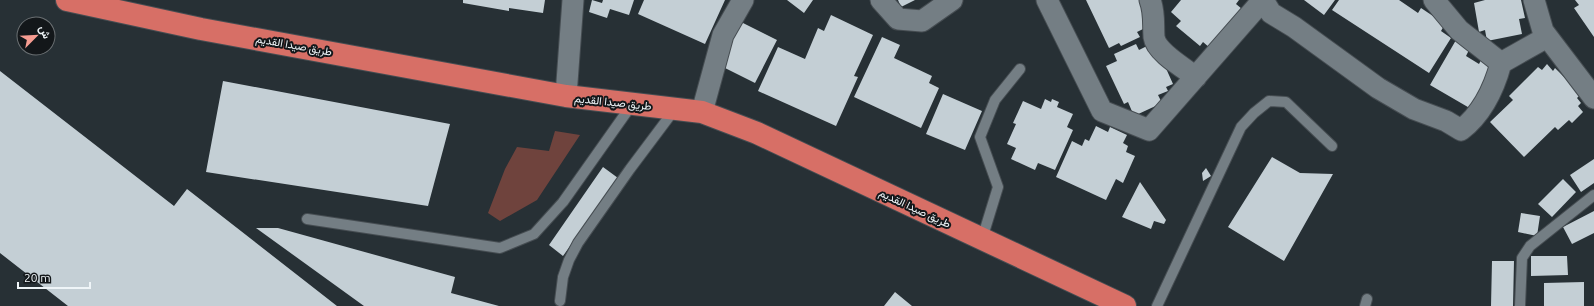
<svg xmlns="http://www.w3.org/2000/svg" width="1594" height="306" font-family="Ubuntu,Vazirmatn,sans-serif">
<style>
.green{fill:#6f433d}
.building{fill:#c4cfd5}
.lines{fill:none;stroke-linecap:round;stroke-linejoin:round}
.service-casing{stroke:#464d52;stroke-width:12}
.minor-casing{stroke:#464d52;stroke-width:23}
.trunk-casing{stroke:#464d52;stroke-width:24}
.service{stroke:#747e84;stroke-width:10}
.minor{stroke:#747e84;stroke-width:21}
.trunk{stroke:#d76f66;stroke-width:22}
.labels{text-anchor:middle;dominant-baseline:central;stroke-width:4;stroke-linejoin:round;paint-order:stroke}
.street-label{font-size:11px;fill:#eff5f8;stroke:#13171a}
</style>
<rect width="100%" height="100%" fill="#273035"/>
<path class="green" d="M555,131l25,4 -43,65 -37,21 -12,-8 17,-44 12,-22 32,4z"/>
<path class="building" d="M463,0h82l-2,13 -34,-5v3l-46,-8z
M592,0l10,3 1,-3h31l-5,15 -19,-6 -3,9 -18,-6z
M644,0h81l-20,44 -67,-30z
M787,0h26l-9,13z
M898,0h17l-14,7z
M1086,0h53l10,20 -6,3 2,5 -8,4 3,5 -19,9 -2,-3 -10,5z
M1181,0h58l-3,4 6,5 -32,39 -7,-6 -3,4 -24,-20 5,-5 -10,-9z
M1304,0h31l-11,15z
M1339,0h60l19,13 3,-5 24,16 -4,7 10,7 -22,35 -97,-63z
M1485,0h36l4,18 -6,1 3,15 -35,7 -2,-11 -6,2 -5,-29z
M1575,0h19v37l-20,-29 5,-3z
M831,15l42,20 -19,41 4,1 -22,49 -78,-35 20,-44 27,12 13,-31 6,3z
M741,22l36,18 -22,43 -36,-18z
M882,37l18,8 -6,13 38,18 -3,7 10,5 -18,40 -67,-31z
M1456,40l14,8 -4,8 13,8 3,-6 16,9 -25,43 -43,-25z
M1136,44l3,6 8,-4h9l17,38 -7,3 2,4 -10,4 4,8 -28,13 -6,-14 -4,2 -18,-38 11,-5 -3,-7z
M1547,64l6,7 2,-3 26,26 -4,4 4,5 -3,3 5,6 -11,11 -3,-3 -11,10 -3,-3 -31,30 -34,-35 23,-22 -4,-4 29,-29 4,3z
M0,71l174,135 13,-17 150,117h-269l-68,-53z
M223,81l227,43 -22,82 -222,-34z
M943,94l39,17 -17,39 -39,-16z
M1045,99l6,3 1,-3 7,3 -2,5 16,7 -6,13 6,3 -18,40 -17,-7 -3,7 -24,-11 5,-11 -9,-4 9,-20 -3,-1 10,-22 18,8z
M1096,126l12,6 2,-5 17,8 -4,8 5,3 -2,6 9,4 -12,27 -7,-4 -10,21 -50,-23 16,-36 10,5 3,-7 4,2z
M1272,157l28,16 33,1 -49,87 -56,-34z
M1594,159v24l-13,9 -11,-17z
M603,167l15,11 -55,78 -14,-11z
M1206,168l5,8 -8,5 -1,-8z
M1563,179l13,13 -24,25 -14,-13z
M1140,182l26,38 -2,4 -10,-3 -3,8 -29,-12z
M1594,211v22l-22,11 -9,-17z
M1521,213l19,3 -3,20 -19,-4z
M256,228h22l177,49 -4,16 48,13h-135z
M1531,256h36l1,19 -37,1z
M1492,261h22l-1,45h-22z
M1584,282v24h-40v-23z
M895,292l17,14h-28z"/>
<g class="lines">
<defs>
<path id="service" d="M307,219l193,29 34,-14 29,-32 70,-99
M982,239l16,-52 -18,-50 15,-37 25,-31
M560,301l3,-24 6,-17 9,-17 52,-74 45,-60
M1157,306l84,-179 13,-14 15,-12 17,1 46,44
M1365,306l2,-7
M1520,306l2,-48 8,-12 64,-51"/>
<path id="minor" d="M881,0l17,19 24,2 30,-21
M1047,0l55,111 47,19 113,-129
M1150,0c5,13 3,23 4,37 2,15 30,31 42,40
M1263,0l8,13 23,14 84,61 36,21 32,12 15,9c22,-17 33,-41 40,-67
M1434,0l25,30 42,33 46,-26
M1534,0l9,31 51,67
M566,96l7,-96
M702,112l21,-77 20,-35"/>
<path id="trunk" d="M67,0l134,29 365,67 136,16 55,21 368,173"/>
</defs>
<use href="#service" class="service-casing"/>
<use href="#minor" class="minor-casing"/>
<use href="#trunk" class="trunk-casing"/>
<use href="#service" class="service"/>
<use href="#minor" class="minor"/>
<use href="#trunk" class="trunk"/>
</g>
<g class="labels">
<g class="street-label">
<text transform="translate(294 45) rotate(10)">طريق صيدا القديم</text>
<text transform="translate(613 102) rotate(6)">طريق صيدا القديم</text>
<text transform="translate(915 208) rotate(25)">طريق صيدا القديم</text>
</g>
</g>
<g transform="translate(36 36) rotate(66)"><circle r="19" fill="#13171a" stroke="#6b7073"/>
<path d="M0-3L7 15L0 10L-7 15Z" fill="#f59c91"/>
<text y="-6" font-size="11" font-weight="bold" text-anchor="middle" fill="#eff5f8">ش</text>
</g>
<path d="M18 282v6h72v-6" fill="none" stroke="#eff5f8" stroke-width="2"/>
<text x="24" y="282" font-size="12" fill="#eff5f8" stroke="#13171a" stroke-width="3" paint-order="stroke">20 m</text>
</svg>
